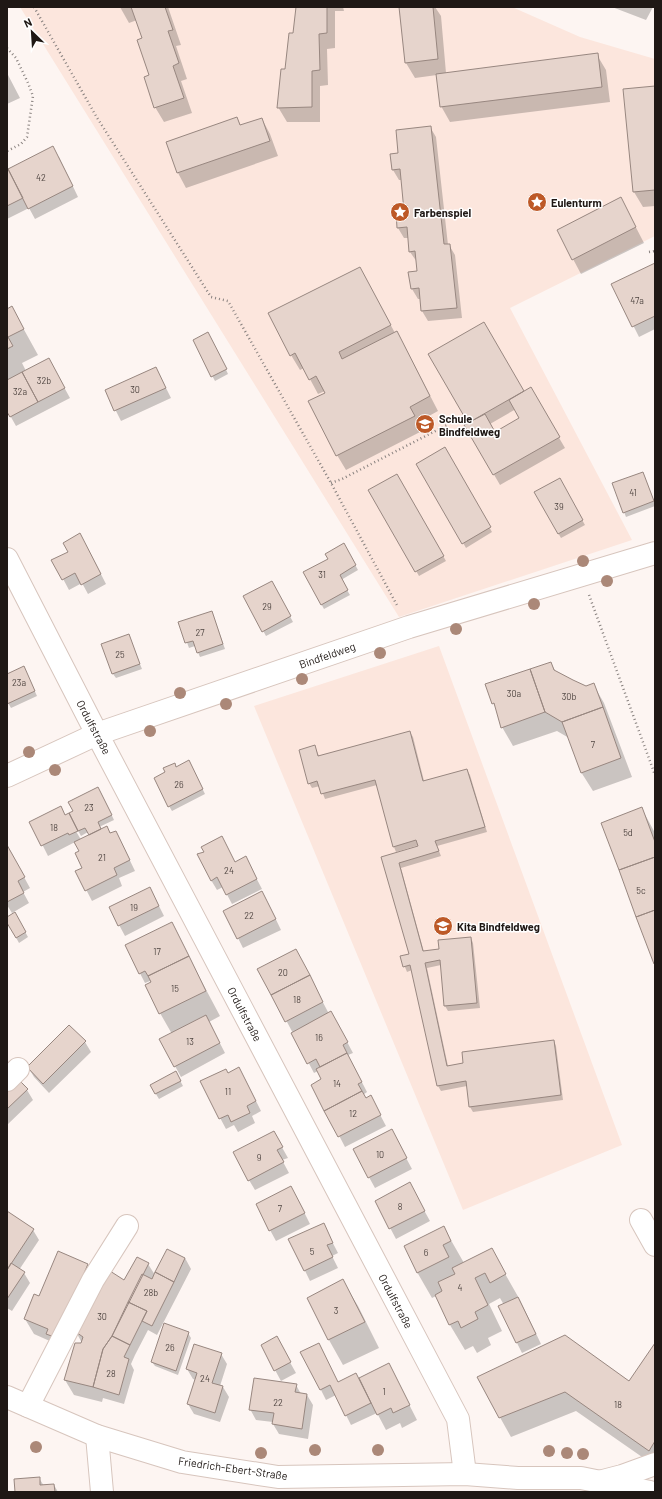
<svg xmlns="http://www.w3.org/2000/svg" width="662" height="1499" font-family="Barlow,sans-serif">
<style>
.built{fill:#fce6dd}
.shadow{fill:#0003;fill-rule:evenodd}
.building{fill:#e6d4cc;stroke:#988780}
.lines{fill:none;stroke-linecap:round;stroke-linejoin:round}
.minor-casing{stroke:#d7c5bd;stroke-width:24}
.major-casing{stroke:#d7c5bd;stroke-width:24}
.path{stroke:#8a8380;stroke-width:2.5;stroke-dasharray:1 3;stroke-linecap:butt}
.minor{stroke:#fff;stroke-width:22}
.major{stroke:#fff;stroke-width:22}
.tree{fill:#ab8878}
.labels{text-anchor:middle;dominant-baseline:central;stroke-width:3;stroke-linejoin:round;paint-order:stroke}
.number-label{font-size:9px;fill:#514743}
.poi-label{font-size:11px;font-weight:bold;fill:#1f1815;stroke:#fff;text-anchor:start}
.street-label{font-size:11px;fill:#1f1815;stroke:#fff}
</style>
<rect width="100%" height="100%" fill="#fdf5f2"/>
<path class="built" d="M20,7h492l68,30 75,22v177l-145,72 122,232 -233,77z
M439,646l183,499 -159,65 -209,-504z"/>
<path class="shadow" d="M120,7h48l13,38 -5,1 11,33 -6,2 11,32 -28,9 -9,-15 -11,-69 -7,-18 -8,3z
M297,7h46l1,4h-9v37l-8,1 1,36 -8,1v36h-33l-9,-15 16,-73z
M400,7h35l6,9 5,57 151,-18 9,15 4,32 -160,20 -9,-16 -4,-31 -22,3 -9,-15z
M612,7h41l-7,13z
M7,73l13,25 -13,6z
M655,87v119l-12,1 -9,-15z
M237,118l4,8 21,-7 8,15 8,22 -92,32 -8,-15 -11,-31z
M430,127l6,10 12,108h1l6,10 7,63 -34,3 -6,-10 -1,-12h-3l-6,-10 6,-17 -1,-10 -7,-10 -1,-14h-5l-6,-10 -1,-15 8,-1 -3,-32h-3l-6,-10 6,-17z
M59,157l19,40 -43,22 -6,-11 -22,11v-52l1,2z
M629,214l15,29 -63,31 -8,-15z
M655,264v65l-16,8 -26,-52z
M360,268l35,65 10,14 33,64 -20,11 4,9 -76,39 -9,-15 -11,-62 -1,-2 -7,3 -14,-26 -4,2 -9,-15z
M12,308l26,47 -16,8 4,8 28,-2 16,29 -54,28 -9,-16v-100z
M483,324l40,68 7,-4 35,60 -65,37 -34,-59 3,-3zM516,409l5,9 -26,15 -5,-9z
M211,338l17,36 -13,7 -21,-40z
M156,368l15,30 -50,23 -15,-30z
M445,449l47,83 -26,16 -48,-84z
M643,473l12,30v3l-29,11 -2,-5z
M397,475l49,86 -27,15 -49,-86z
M559,479l26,46 -24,13 -26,-45z
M86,545l20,39 -18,10 -6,-11 -13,7 -16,-30z
M344,545l14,25 -17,10 9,15 -26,14 -20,-36 25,-14z
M272,582l21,40 -27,14 -22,-40z
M212,612l13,37 -25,8 -5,-11 -6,2 -9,-25z
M128,635l14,34 -26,9 -3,-4z
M551,663l5,9 30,15 7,-3 11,19 28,74 -39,14 -12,-19 -12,-34 -12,-7 -44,15 -11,-19 -5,-17 -4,-7z
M26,672l11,24 -26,12 -4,-7v-26z
M410,732l3,5 11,44 43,-11 3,5 17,57 -50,14 4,10 -40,12 23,84 16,-2 31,-12 2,5 7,65 -32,3 -3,-5 -4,-41 -14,3 21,98 16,-3 90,-22 2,5 7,54 -90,12 -3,-5 -3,-21 -26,5 -3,-5 -26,-116 -5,2 -6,-15 9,-2 -27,-97 37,-11 -1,-2 -23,7 -2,-5 -17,-62 -52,14 -5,-13 -8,2 -3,-5 6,-36 4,9z
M191,766l14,28 -33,17 -3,-5 7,-38z
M101,793l13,27 -15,7 2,3 6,-3 4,7 10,8 14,29 -16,7 3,8 -30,15 -15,-29 6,-4 -3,-17 -5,-9 -27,14 -17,-34 34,-6zM76,827l5,9 7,-4 2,3 -7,8 -9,-15z
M642,809l13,24v132l-52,-142z
M7,846l23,42 -7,4 6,11 -17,10 -5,-8z
M235,863l16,5 11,21 -30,15 -9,-17 -6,3 -6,-10z
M155,898l9,18 -39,20 -15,-28z
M268,903l13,27 -38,18 -5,-10z
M15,914l13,23 -9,6 -12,-22v-3z
M126,946l68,21 26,49 -11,6 16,31 -44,24 -6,-11 -3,-32 -12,-21 -10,-32 -5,2z
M301,960l28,54 8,9 16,30 -5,2 19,37 -4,3 3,4 10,8 10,19 -41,21 -32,-62 9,-5 -4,-9 -4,2 -55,-104z
M85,1042l6,10 -42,41 -15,-16 -6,-10z
M176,1073l7,13 -24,13 -8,-13z
M16,1079l11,11 6,10 -26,25v-37z
M245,1079l16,32 -9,5 3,7 -17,9 -4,-7 -8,4 -25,-47z
M397,1141l15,28 -37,19 -21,-38z
M279,1142l9,16 -6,2 7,13 -34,17 -6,-10z
M415,1194l15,27 -34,18 -20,-38z
M297,1198l13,26 -34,17 -6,-11z
M7,1214l26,16 6,10 -20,30 5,3 6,10 -18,28 -5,-3z
M323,1224l15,29 -6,3 6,12 -28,13 -20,-41z
M444,1228l20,35 27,-14 29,51 21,44 -19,9 -5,-10 -13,-38 -4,-7 -11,6 13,27 -14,7 3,7 -14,8 -4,-7 -8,4 -15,-25 -14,-29 -4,2 -15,-26z
M185,1258l6,11 -34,66 -9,-5 -13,25 -4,9 3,6 -10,34 -21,-6 -1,4 -28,-7 -9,-15 17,-37 -7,-13 -23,12 -18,-8 -9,-15 10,-24 5,3 47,-34 9,16 28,1 24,-17 7,11z
M343,1281l15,25 21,42 -36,17 -14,-25 -21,-42z
M188,1333l3,5 -13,37 -23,-9 -3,-4z
M655,1344v122l-79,-55 -65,26 -33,-59 151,4z
M262,1346l20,2 14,25 -15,8z
M302,1352l36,31 20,-3 31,-15 28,55 -15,8 -2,-5 -14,7 -9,-17 -26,12 -15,-30 -10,5z
M221,1354l6,10 -7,22 3,1 6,10 -9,25 -26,-8 -6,-10 8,-24 -3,-1 -6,-10z
M296,1385l5,9 6,1 6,10 -5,34 -29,-5 -6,-10v-2l-17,-2 -6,-11z
M39,1478l5,8 10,-1 4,7h-42z"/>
<path class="building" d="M131,7h34l8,23 -5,1 11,32 -6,3 11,32 -30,10 -10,-31 5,-2 -12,-35 5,-2z
M296,7h31v26l-8,1 1,36 -8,1v36l-35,1 4,-39h4l4,-36h4z
M399,7h34l5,52 -33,4z
M598,53l4,34 -162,20 -4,-33z
M655,86v104l-22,2 -10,-103z
M237,117l3,8 22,-7 8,23 -93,32 -11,-31z
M431,126l13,118h6l7,64 -36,3 -2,-23 -8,1 -3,-17 9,-1 -2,-20 -6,1 -2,-25 -10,1 -1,-16 8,-1 -4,-42 -8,1 -2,-16 8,-1 -2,-23z
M53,146l20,40 -45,23 -20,-40z
M7,167l16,31 -16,8z
M621,197l15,30 -64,33 -15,-30z
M655,263v53l-23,11 -21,-43z
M360,267l31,58 -52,27 3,7 55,-28 33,65 -20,11 5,9 -79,40 -28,-55 17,-8 -9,-17 -7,4 -14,-27 -5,3 -22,-43z
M12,306l12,23 -16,8 5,9 -6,3v-40z
M484,322l40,69 -56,32 -40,-69z
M208,332l19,37 -16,8 -18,-37z
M49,358l16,30 -27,14 -16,-30z
M156,367l10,21 -52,23 -9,-21z
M22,372l16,30 -28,15 -3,-5v-32z
M531,387l29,50 -67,38 -29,-50 21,-11 10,18 24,-14 -10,-18z
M445,447l46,80 -29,17 -46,-80z
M643,472l11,29 -31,12 -11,-30z
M397,474l47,82 -29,16 -47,-82z
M560,478l23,42 -25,14 -24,-42z
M80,533l21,41 -20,11 -6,-12 -13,7 -11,-20 17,-8 -5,-9z
M344,543l12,22 -16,10 8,15 -27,15 -18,-33 25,-13 -3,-5z
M272,581l19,35 -29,16 -19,-36z
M212,611l11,33 -26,9 -4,-12 -8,2 -7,-21z
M129,634l11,30 -28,10 -11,-30z
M551,662l3,8 19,10 13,6 8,-3 9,24 -41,15 -17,-10 -15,-43z
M24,666l11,25 -28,13v-30z
M530,669l15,43 -44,16 -7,-25 -2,1 -7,-20z
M603,707l18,51 -40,15 -19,-51z
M410,731l13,50 44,-12 18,58 -50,14 4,10 -40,12 24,88 16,-2 -1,-9 33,-3 6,66 -33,3 -4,-46 -15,3 22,103 16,-3 -1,-11 92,-12 7,55 -92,12 -3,-26 -29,5 -27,-121 -7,2 -3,-11 9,-2 -28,-97 37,-11 -2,-6 -23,7 -18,-67 -54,14 -4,-13 -9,3 -9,-34 16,-5 3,11z
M189,760l14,29 -35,18 -14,-29 11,-6 -2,-4 12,-5 1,4z
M98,787l14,28 -14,7 3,7 -12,6 -4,-7 -7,3 -9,-18 4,-2 -5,-9z
M61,806l4,9 4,-2 9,18 -9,4 -1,-2 -27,13 -12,-24z
M642,807l13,35v15l-36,13 -18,-47z
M107,826l3,7 6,-2 14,29 -16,8 3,7 -32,16 -10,-20 7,-3 -7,-15 4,-2 -5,-9z
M222,836l13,26 11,-6 11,23 -31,16 -9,-18 -6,4 -14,-27 7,-2 -3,-5z
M7,845l18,32 -7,4 6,12 -17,9z
M655,857v53l-19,7 -17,-47z
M150,887l9,19 -41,20 -9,-19z
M262,891l14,28 -39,20 -14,-28z
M655,910v54h-1l-18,-47z
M15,912l11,20 -10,6 -9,-15v-6z
M172,922l17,34 -41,20 -3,-5 -6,3 -14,-29z
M296,949l14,26 -39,20 -14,-26z
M189,956l17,35 -47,23 -14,-29 6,-3 -3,-6z
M310,975l13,27 -38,20 -14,-27z
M331,1011l17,31 -5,3 4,8 -27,14 -4,-8 -9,5 -16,-31z
M206,1015l14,28 -46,24 -15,-28z
M69,1025l17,16 -43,43 -16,-17z
M347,1053l15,29 -4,2 4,7 -38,20 -13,-26 10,-6 -5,-10z
M239,1067l17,34 -9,5 3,7 -19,9 -3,-7 -9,4 -19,-38 26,-12 2,4z
M176,1071l5,10 -26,13 -5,-9z
M16,1077l12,12 -21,20v-23z
M362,1091l4,7 5,-3 10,20 -43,22 -14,-26z
M392,1129l15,29 -39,20 -15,-29z
M274,1131l9,16 -6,3 7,12 -36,19 -15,-29z
M410,1182l15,29 -36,18 -14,-28z
M291,1186l14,27 -36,18 -13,-27z
M7,1211l27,18 -27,41z
M324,1223l9,20 -6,2 6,12 -29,14 -16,-32z
M444,1226l7,15 -8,4 6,12 -32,16 -13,-27z
M492,1248l14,26 -16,9 -5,-10 -10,5 13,27 -13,7 3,7 -17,9 -3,-7 -9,4 -14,-30 7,-4 -4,-9 17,-8 -3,-6z
M167,1249l18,9 -11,24 -19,-10z
M58,1251l30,13 -31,74 -11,-4 2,-5 -24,-10 10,-25 5,2z
M137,1257l12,6 -37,73 -9,13 -10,38 -29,-7 11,-37h6l2,-6 -10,-7 37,-59 14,9z
M11,1263l14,9 -18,27v-29z
M155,1272l19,10 -22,44 -10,-5 5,-10 -19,-9 14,-28 10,5z
M343,1279l22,43 -37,18 -21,-42z
M518,1297l18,37 -20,9 -18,-37z
M128,1302l19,9 -17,34 -18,-9z
M164,1323l25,9 -13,39 -25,-9z
M565,1335l64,46 26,-38v98l-6,10 -84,-59 -66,26 -22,-41z
M112,1336l18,9 -6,12 5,2 -10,36 -26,-8 10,-38z
M277,1336l14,26 -17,9 -13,-26z
M319,1343l19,39 18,-9 15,30 -26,13 -15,-31 -10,5 -20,-38z
M194,1344l28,9 -10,30 11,3 -8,27 -28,-9 10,-31 -11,-4z
M389,1363l21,42 -17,8 -2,-5 -14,7 -18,-37z
M254,1378l43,6 -2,8 12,2 -5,35 -30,-5 2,-11 -25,-3z
M40,1477v8l14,-1 1,8h-40l-1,-13z"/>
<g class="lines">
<defs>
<path id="minor" d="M7,559l90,175 361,685 7,55
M7,776l90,-42 312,-107 246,-74
M7,1080l11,-11
M641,1220l14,25
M28,1406l65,-126 34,-54
M97,1436l5,56
M599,1482l23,-6 33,-12"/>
<path id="major" d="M7,1397l90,39 85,26 96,15 187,-3 53,4h63l69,14"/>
</defs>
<use href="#minor" class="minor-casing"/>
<use href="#major" class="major-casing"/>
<path class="path" d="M34,7l62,109 115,181 17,4 103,182 67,124
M7,48l9,10 12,25 5,13 -6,41 -6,7 -14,7
M649,252l6,-1
M331,483l11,-4 105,-54
M589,595l66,180"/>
<use href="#minor" class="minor"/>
<use href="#major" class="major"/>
</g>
<g class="tree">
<circle cx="583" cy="561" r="6"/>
<circle cx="607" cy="581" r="6"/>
<circle cx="534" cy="604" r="6"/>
<circle cx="456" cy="629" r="6"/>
<circle cx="380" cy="653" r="6"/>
<circle cx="302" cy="679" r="6"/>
<circle cx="180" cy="693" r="6"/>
<circle cx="226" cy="704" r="6"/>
<circle cx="150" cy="731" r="6"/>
<circle cx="29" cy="752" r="6"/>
<circle cx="55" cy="770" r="6"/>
<circle cx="36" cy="1447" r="6"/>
<circle cx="315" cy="1450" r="6"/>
<circle cx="378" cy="1450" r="6"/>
<circle cx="549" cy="1451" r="6"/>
<circle cx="261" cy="1453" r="6"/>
<circle cx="567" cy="1453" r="6"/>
<circle cx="583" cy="1454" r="6"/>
</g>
<defs>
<symbol id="sight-disc" viewBox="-11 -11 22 22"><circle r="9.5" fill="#bd5927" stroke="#fff"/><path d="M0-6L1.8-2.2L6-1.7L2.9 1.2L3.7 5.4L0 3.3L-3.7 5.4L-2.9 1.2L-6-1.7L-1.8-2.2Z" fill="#fff"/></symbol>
<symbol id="school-disc" viewBox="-11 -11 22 22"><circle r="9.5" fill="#bd5927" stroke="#fff"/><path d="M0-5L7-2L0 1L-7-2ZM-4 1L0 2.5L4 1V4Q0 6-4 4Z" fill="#fff"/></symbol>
</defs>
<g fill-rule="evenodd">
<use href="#sight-disc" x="526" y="191" width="22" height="22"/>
<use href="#sight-disc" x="389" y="201" width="22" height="22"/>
<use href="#school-disc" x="414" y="413" width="22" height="22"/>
<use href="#school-disc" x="432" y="915" width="22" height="22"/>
</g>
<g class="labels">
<g class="number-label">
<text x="41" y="177">42</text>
<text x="637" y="300">47a</text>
<text x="44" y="380">32b</text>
<text x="135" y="389">30</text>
<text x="20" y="391">32a</text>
<text x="633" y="492">41</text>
<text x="559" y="506">39</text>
<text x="322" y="574">31</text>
<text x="267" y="606">29</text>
<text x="200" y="632">27</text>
<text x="120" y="654">25</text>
<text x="19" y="682">23a</text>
<text x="514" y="693">30a</text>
<text x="569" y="696">30b</text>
<text x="593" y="744">7</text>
<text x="179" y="784">26</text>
<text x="89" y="807">23</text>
<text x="54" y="827">18</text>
<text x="628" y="832">5d</text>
<text x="102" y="857">21</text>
<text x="229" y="870">24</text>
<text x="641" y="890">5c</text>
<text x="134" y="907">19</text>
<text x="249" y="915">22</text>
<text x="157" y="951">17</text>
<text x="283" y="972">20</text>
<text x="175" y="988">15</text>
<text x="297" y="999">18</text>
<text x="319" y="1037">16</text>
<text x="190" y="1041">13</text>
<text x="337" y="1083">14</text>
<text x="228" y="1091">11</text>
<text x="353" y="1113">12</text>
<text x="380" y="1154">10</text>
<text x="259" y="1157">9</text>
<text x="400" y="1206">8</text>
<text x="280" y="1208">7</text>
<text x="312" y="1251">5</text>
<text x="426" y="1252">6</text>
<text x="460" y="1287">4</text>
<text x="151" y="1292">28b</text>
<text x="336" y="1310">3</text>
<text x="102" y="1316">30</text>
<text x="170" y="1347">26</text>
<text x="111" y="1373">28</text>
<text x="205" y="1378">24</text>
<text x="384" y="1391">1</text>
<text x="278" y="1402">22</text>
<text x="618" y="1404">18</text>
</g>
<g class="poi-label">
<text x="551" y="202">Eulenturm</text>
<text x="414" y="212">Farbenspiel</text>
<text x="439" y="418">Schule<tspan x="439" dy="13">Bindfeldweg</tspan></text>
<text x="457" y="926">Kita Bindfeldweg</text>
</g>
<g class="street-label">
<text transform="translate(327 655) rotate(-19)">Bindfeldweg</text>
<text transform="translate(94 727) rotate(62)">Ordulfstraße</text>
<text transform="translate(245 1014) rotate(62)">Ordulfstraße</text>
<text transform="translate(396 1301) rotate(62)">Ordulfstraße</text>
<text transform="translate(233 1468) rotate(8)">Friedrich-Ebert-Straße</text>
</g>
</g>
<rect width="662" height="1499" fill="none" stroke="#1f1815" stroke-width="16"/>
<g transform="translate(32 32) rotate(335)" stroke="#ffffff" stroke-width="3" paint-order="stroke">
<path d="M0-3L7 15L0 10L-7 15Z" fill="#1f1815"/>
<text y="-6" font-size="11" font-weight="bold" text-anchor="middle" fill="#1f1815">N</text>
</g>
</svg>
